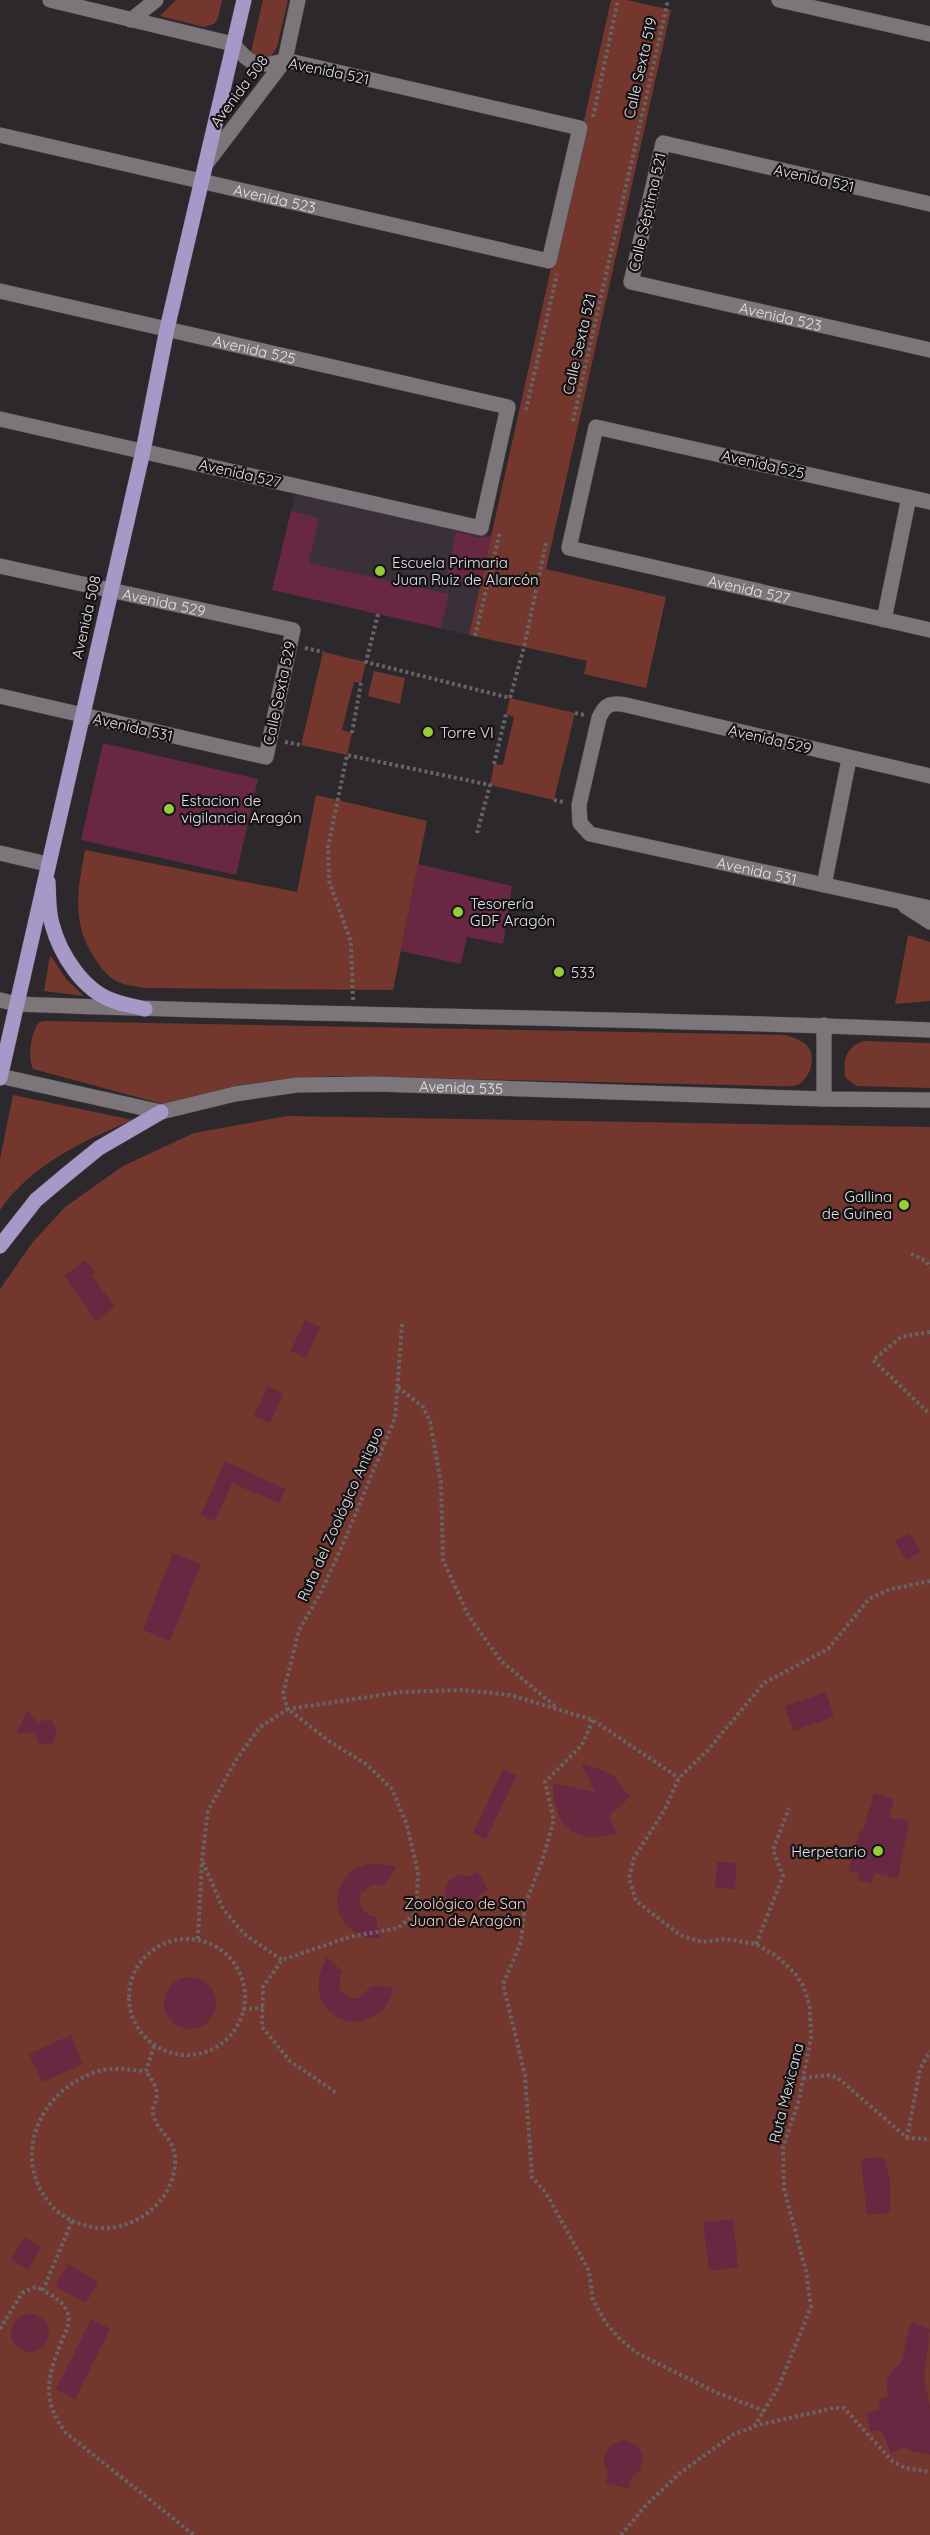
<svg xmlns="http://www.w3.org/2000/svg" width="930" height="2535" font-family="Quicksand,sans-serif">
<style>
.built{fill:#393039}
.green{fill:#73372d}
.building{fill:#692841}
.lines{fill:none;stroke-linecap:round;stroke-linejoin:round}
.minor-casing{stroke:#474347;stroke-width:16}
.tertiary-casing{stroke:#474347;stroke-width:16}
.primary-casing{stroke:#474347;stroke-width:16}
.path{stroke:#686367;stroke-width:4;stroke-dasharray:3 3;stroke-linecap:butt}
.minor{stroke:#7c767b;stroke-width:15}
.tertiary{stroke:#7c767b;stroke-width:15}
.primary{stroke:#a699c8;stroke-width:15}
.poi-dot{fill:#97cc39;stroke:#141214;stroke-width:2}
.labels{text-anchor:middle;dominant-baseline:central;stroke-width:4.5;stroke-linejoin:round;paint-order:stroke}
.street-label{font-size:15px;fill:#e5e2e5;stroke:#141214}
.poi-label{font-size:15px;fill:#e5e2e5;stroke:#141214;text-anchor:start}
.park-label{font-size:15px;fill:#f8cdc4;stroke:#141214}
</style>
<rect width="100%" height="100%" fill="#2d282c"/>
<path class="built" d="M296,493l195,43 -22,99 -197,-45z"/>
<path class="green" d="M176,0h46l-4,18 -4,6 -10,3 -44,-11z
M263,0h25l-11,47 -10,15 -16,-10z
M611,0h16l44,10 -125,559 120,28 -20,91 -62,-14 3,-13 -118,-26z
M323,652l43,10 -5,21 -7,-1 -12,48 10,3 -5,22 -46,-10z
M374,671l31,7 -5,26 -32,-8z
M510,698l65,15 -21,87 -64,-15 4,-21 9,1 11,-48 -8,-3z
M316,795l111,26 -34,169 -249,-2c-7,-2 -16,-2 -23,-5 -10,-3 -18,-12 -24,-21 -26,-38 -20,-68 -12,-112l212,42z
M908,935l22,7v59l-35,3z
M50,955l17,25 17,16 -40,-5z
M46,1021l740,14c8,3 20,6 24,15 5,12 -1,30 -13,35 -6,2 -17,1 -24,1l-444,-10 -83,8 -83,20 -130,-35c-6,-12 -2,-36 6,-47z
M863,1041l67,2v45l-74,-2 -11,-9c-2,-17 0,-29 18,-36z
M13,1095l120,25c-49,20 -102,45 -133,90v-51z
M287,1116l643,11v1408h-930v-1246l32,-46 33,-36 58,-41 71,-33z"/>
<path class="building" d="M291,511l28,7 -10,45 140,31 -8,34 -169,-38z
M456,532l23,6 12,-2 -11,49 -34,-8z
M103,743l155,36 -22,96 -155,-35z
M418,864l94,22 -9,58 -36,-7 -6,27 -60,-13z
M85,1260l10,12 -3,4 23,31 -19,14 -32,-45z
M305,1320l15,7 -14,31 -15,-7z
M268,1386l15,8 -13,29 -16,-7z
M225,1461l60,28 -6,14 -47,-20 -17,38 -14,-6z
M910,1533l11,19 -15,8 -11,-19z
M173,1553l28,11 -31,77 -27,-11z
M826,1692l8,25 -41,14 -8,-25z
M27,1711l11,11 12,-3 7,11 -4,13 -14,1 -5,-11h-17z
M581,1763l31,11 18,23 -21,19 7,18 -14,3h-15l-15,-5 -12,-13 -6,-19 -1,-17 42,9z
M503,1769l14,6 -31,64 -13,-6z
M874,1793l20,6 -5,19 20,2 -11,59 -23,-6 -3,11 -14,-4 1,-6 -11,-3 12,-40h3z
M717,1862l19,1 -1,26 -20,-1z
M376,1863l20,4 -12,19 -11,-2 -12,9 -2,6 3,10 8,7 6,1 4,21h-13l-11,-5 -10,-8 -6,-10 -3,-12 1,-13 6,-11 8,-9 12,-5z
M478,1871l10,19 -8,5 -10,14 -6,1 -11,-3 -5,-4 -4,-11 5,-11 9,-6 12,1z
M327,1957l16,15 -3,4 -1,14 11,8h10l11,-12 22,1 -3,12 -7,11 -10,7 -11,4 -13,1 -11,-4 -10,-8 -7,-11 -3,-12 1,-12z
M164 2003a26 26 0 1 1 52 0a26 26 0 1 1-52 0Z
M71,2035l12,29 -41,18 -13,-28z
M884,2157l6,23v33l-23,2 -6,-56z
M733,2219l5,48 -29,4 -6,-49z
M25,2237l16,10 -13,23 -17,-11z
M68,2264l30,18 -12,21 -31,-17z
M11 2333a19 19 0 1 1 38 0a19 19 0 1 1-38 0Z
M91,2319l19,10 -35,70 -19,-10z
M911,2322l19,7 -6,47 6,32v47l-19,-4 -6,-4 -14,6 -10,-23 -10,2 -5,-19 14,-4 -2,-9 11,-3 -3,-11 2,-9 5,-8 8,-6z
M625,2440l12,6 6,11 -3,13 -9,8 -2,11 -23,-6 2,-10 -4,-12 1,-7 7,-10z"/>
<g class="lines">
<defs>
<g id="minor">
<path id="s1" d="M0,135l549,126 31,-133 -295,-68"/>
<path id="s2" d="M930,204l-267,-61 -32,139 299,68"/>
<path id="s3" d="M0,291l508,116 -27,121 -481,-109"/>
<path id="s4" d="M930,502l-334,-75 -27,121 361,82"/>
<path id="s5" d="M0,566l293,64 -27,127 -266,-61"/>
<path d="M884,620l25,-123"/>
<path id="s6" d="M930,776l-304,-71c-15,-3 -21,-1 -27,13l-20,87 1,18 10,11 340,74"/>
<path d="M0,853l47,11"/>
<path d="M824,885l25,-126"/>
<path d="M905,906l25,16"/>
</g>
<g id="tertiary">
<path d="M50,0l183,44c17,21 26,25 52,16"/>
<path d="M779,0l151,34"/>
<path d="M131,20l25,-20"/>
<path d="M206,164l79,-104 13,-60"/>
<path d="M0,1000l17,4c304,12 609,13 913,26"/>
<path id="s7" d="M0,1076l161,36 74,-18 62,-9 79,-1 448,15 106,1"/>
<path d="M824,1099v-74"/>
</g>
<path id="primary" d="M48,882c1,14 0,29 4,42 8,30 31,67 62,77 10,4 21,5 31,8
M0,1078l143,-627 24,-122 77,-329
M0,1246l36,-46 31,-26 32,-26 62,-36"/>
</defs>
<use href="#minor" class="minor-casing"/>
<use href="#tertiary" class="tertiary-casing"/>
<use href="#primary" class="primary-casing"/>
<path class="path" d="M593,117l25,-117
M526,410l31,-136
M573,421l95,-421
M378,614l-12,48 144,36 14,-51 22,-104
M475,636l25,-104
M305,648l18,4
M575,713l9,2
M352,733l9,-50
M285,742l16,3
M494,764l12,-50
M554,800l10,2
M353,1000l-2,-58 -22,-61 -1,-34 19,-92 143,30 -13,48
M911,1254l15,7 4,7
M402,1324l-7,94 -52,126 -22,48 -22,38 -16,64 5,15 113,-17 61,-2 48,5 83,25 86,58
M930,1332l-29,5 -28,23 57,54
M398,1387l25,20 7,14 11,62 2,77 25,55 33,46 55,46
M593,1720l-11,25 -37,37 9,38 -13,44 -16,41 -4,37 -18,42 22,91 7,102 14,16 43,78 4,29 13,23 15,17 16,13 78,39 50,19
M203,1862l20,47 21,25 38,26
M198,1939l4,-80 6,-48 28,-51 24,-33 28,-18 41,32 37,23 26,25 15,36 11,48 -2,40 -18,15 -49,9 -67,23 -19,27 -1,40 28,34 48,33
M129 1997a58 58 0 1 1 116 0a58 58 0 1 1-116 0Z
M756,1944l27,-68 -10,-26 16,-42
M243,2009l20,-1
M154,2046l-8,25c-16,-1 -32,-4 -47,0 -59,17 -91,88 -46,136 5,6 13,10 19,14l-29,69c9,6 20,11 24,21 4,10 0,18 -4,27 -15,37 -23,61 3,95l128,102
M803,2078l27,-3 8,3 69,60 23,1
M907,2138l13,-69 10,-18
M72,2221c9,2 18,7 27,7 38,3 78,-30 76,-70 -1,-21 -20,-28 -22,-45 -1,-4 2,-9 3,-13 3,-12 -4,-20 -10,-29
M0,2329l22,-36 13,-6 8,3
M754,2426l79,-18h11l47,52 14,8 25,4
M621,2535l26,-31 33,-31 54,-39 20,-7 25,-41 32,-79 -5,-36 -22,-82 -1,-42 16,-47 12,-63 -1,-29 -6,-21 -10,-15 -18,-16 -20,-12 -31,-5 -23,3 -22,-7 -44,-34 -7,-23 5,-20 31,-49 14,-31 29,-28 56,-67 64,-34 41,-50 19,-9 42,-9"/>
<use href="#minor" class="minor"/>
<use href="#tertiary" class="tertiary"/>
<use href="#primary" class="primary"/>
</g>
<g class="poi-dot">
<circle cx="380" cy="571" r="6"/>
<circle cx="428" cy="732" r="6"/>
<circle cx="169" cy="809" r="6"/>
<circle cx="458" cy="912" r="6"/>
<circle cx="559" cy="972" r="6"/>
<circle cx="904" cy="1205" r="6"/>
<circle cx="878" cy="1851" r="6"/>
</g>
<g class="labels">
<g class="street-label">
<text transform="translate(640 68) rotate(-77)">Calle Sexta 519</text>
<text transform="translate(329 71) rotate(12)">Avenida 521</text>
<text transform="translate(239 91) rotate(-53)">Avenida 508</text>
<text transform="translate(814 178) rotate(13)">Avenida 521</text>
<text stroke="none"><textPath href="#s1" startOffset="282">Avenida 523</textPath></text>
<text transform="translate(647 212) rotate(-77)">Calle Séptima 521</text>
<text stroke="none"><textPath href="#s2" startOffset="570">Avenida 523</textPath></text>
<text transform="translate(579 344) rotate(-77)">Calle Sexta 521</text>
<text stroke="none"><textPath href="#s3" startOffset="261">Avenida 525</textPath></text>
<text transform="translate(763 464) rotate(13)">Avenida 525</text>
<text transform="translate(240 473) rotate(13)">Avenida 527</text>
<text stroke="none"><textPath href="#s4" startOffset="651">Avenida 527</textPath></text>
<text stroke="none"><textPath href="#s5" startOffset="168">Avenida 529</textPath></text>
<text transform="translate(86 617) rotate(-77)">Avenida 508</text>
<text transform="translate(279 693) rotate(-78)">Calle Sexta 529</text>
<text transform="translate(133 727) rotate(13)">Avenida 531</text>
<text transform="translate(770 739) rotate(13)">Avenida 529</text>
<text stroke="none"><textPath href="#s6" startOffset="639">Avenida 531</textPath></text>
<text stroke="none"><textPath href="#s7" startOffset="468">Avenida 535</textPath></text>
<text transform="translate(340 1514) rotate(-66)">Ruta del Zoológico Antiguo</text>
<text transform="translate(786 2093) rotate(-76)">Ruta Mexicana</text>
</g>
<g class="poi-label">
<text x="392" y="562">Escuela Primaria<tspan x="392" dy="17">Juan Ruiz de Alarcón</tspan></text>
<text x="440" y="732">Torre VI</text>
<text x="181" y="800">Estacion de<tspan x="181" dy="17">vigilancia Aragón</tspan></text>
<text x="470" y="903">Tesorería<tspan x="470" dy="17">GDF Aragón</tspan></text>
<text x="571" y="972">533</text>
<text x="892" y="1196" text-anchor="end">Gallina<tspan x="892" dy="17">de Guinea</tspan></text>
<text x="866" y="1851" text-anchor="end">Herpetario</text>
</g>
<g class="park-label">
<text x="465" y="1903">Zoológico de San<tspan x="465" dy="17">Juan de Aragón</tspan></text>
</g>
</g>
</svg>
